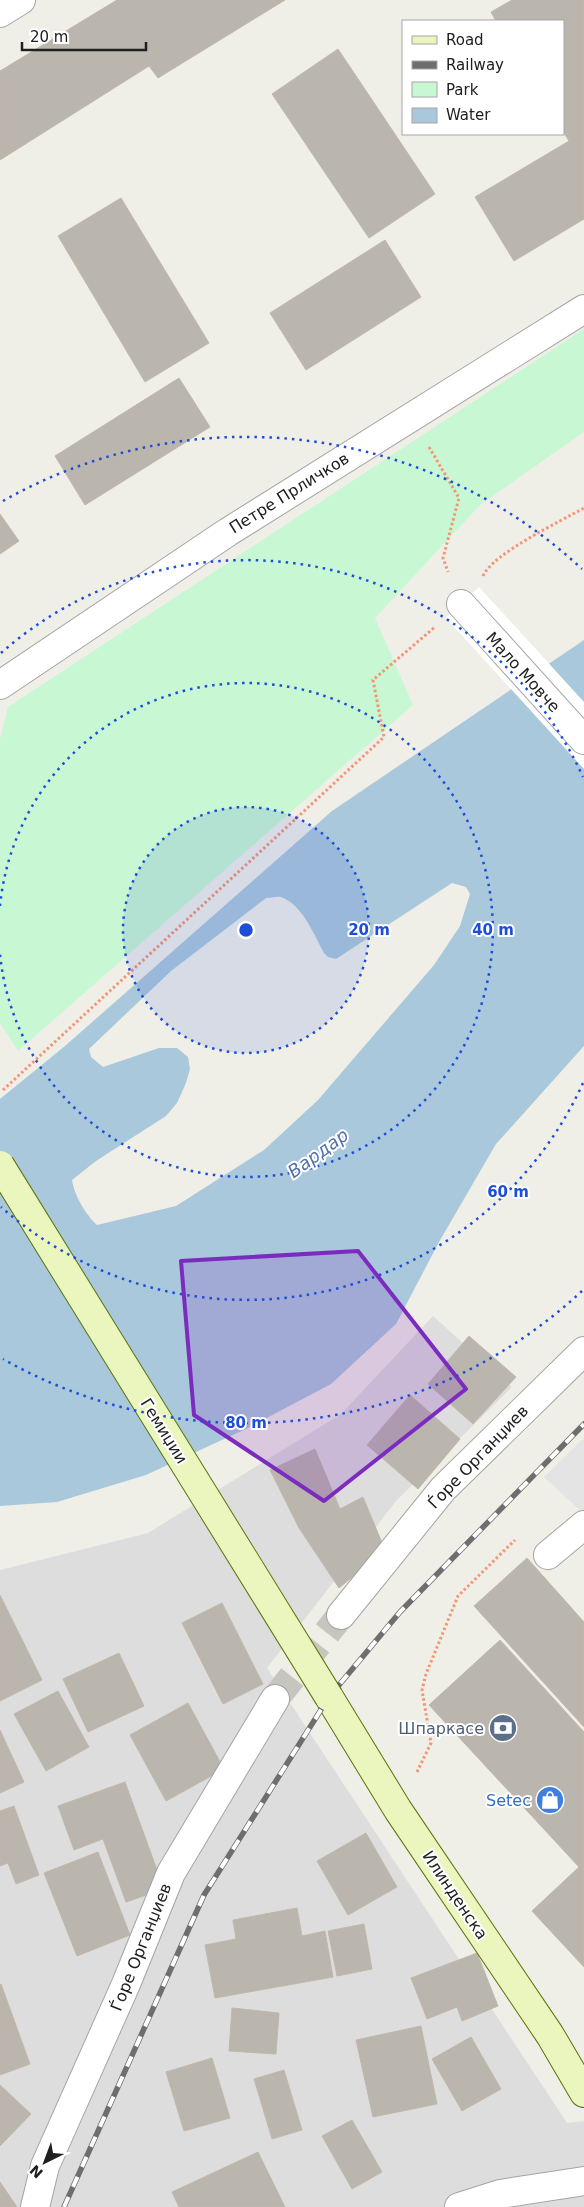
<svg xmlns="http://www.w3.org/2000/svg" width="584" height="2207" font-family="'DejaVu Sans',sans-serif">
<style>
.residential{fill:#dedddd}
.park{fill:#c8f7d3}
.parking{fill:#e4e4e4}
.water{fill:#aac8db;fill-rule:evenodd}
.pier{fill:#fff}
.building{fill:#bab5ad;stroke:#c1b8aa}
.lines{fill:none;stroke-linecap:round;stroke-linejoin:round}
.street-tunnel{stroke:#c6c6bf;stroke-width:28;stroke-dasharray:28 14;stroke-linecap:butt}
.street-casing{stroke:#a4a4a4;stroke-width:30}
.secondary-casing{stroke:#58730b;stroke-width:30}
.path{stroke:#f39676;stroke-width:3;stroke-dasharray:2.5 2.5;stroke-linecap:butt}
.street{stroke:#fff;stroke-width:28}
.secondary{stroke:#ebf6bf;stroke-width:28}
.rail-casing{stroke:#6e6e6e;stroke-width:5.5}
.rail{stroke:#fff;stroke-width:4;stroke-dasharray:11;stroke-linecap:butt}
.secondary-bridge-casing{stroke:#58730b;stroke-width:30;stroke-linecap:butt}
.secondary-bridge{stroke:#ebf6bf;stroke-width:28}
.marked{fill:#7b2cbf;fill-opacity:0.2;stroke:#7b2cbf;stroke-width:4;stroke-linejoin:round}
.ring{fill:none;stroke:#1d4ed8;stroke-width:2.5;stroke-dasharray:2.5 5}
.labels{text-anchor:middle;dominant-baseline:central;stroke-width:4;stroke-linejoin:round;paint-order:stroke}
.street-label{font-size:16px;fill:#202020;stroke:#fff}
.service-label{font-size:16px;fill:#4e5e75;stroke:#fff;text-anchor:end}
.shop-label{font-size:16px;fill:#366cbe;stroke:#fff;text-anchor:end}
.water-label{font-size:18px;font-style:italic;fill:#5170ac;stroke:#fff}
.centre{fill:#1d4ed8;stroke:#fff;stroke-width:2.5}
.ring-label{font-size:15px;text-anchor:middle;font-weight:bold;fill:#1d4ed8;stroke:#fff;stroke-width:4;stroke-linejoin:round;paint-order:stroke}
</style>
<rect width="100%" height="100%" fill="#f0efe7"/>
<path class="residential" d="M433,1316l79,71 -116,114 -129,167 300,455 17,-2v86h-584v-637l148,-37 193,-119z"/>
<path class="park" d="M584,329v103l-104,73 -105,113 38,87 -395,346 -18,-28v-284l8,-32z"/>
<path class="parking" d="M584,1438v76l-40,-37z"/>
<path class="water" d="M584,640v406l-88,98 -57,98 -43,82 -65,60 -83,44 -102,47 -89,27 -57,4v-407l65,-53 267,-235zM452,883l14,4 4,7 -10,32 -26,39 -116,135 -54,50 -88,56 -79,19c-11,-10 -23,-30 -25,-45l24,-19 70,-45 11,-13 9,-20 4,-14 -2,-12 -11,-9h-18l-56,19 -12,-10 -2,-8 82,-78 95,-73c4,0 11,-2 15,-1 22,8 33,38 43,56l4,4 8,2z"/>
<path class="pier" d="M479,587l105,115v67l-138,-151z"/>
<path class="building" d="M117,0h168l-127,78 -9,-12 -149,94v-89z
M512,0h72v219l-70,42 -39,-64 94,-56 -6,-10v-110h-67l-5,-9z
M338,49l97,145 -66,44 -97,-144z
M121,198l88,145 -64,39 -87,-146z
M385,240l36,57 -115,73 -36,-57z
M179,378l31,49 -125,78 -30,-49z
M0,514l19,27 -19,13z
M469,1336l47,41 -43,47 -45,-40z
M410,1395l50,44 -42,50 -51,-44z
M315,1449l25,60 23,-12 22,53 -46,38 -40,-60 -29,-58z
M527,1558l57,64v105l-110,-121z
M0,1595l42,85 -42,21z
M222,1603l41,81 -40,20 -41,-81z
M500,1640l84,92v235l-52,-56 47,-44 -150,-162z
M119,1653l25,53 -56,26 -25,-53z
M58,1691l31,56 -43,24 -32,-57z
M188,1703l36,66 -58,32 -36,-66z
M0,1730l24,52 -24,11z
M125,1782l39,107 -38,13 -23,-63 -29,11 -16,-44z
M14,1806l25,69 -23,9 -8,-21 -8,3v-55z
M366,1833l31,54 -49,28 -31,-54z
M98,1852l32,83 -53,21 -33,-83z
M297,1908l5,28 23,-5 8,46 -118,21 -10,-53 31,-6 -3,-19z
M364,1924l8,45 -35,7 -9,-45z
M477,1953l21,53 -36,15 -5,-14 -30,12 -16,-41z
M1,1984l29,80 -30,11v-90z
M232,2008l47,5 -3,41 -47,-3z
M421,2026l16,78 -64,13 -17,-77z
M471,2037l30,52 -39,22 -30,-52z
M212,2058l18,60 -46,13 -18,-59z
M284,2070l18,60 -30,9 -18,-60z
M0,2085l31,29 -31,32z
M352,2120l30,52 -30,17 -30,-53z
M258,2152l27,55h-106l-7,-15z
M0,2182l17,25h-17z"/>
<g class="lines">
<path class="street-tunnel" d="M275,1699l66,-84"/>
<defs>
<path id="street" d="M0,13l21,-13
M461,604l123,136
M0,685l228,-153 356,-223
M548,1555l36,-30
M341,1615l102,-126 141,-138
M35,2207l10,-41 81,-182 45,-111 104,-174
M459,2207l41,-13 84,-13"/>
<path id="secondary" d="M329,1697l69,113 152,225 34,58"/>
</defs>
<use href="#street" class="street-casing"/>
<use href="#secondary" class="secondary-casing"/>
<path class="path" d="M429,447l30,51 -16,60 5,14
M483,576c9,-22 78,-55 101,-68
M3,1090l381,-353 -11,-57 62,-53
M417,1772l14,-29 -9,-53 4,-16 32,-78 57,-56"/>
<use href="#street" class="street"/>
<use href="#secondary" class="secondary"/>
<defs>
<path id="rail" d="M64,2207l140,-312 125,-198 71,-85 184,-188"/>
</defs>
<use href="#rail" class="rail-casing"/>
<use href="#rail" class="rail"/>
<defs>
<path id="secondary-bridge" d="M0,1165l329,532"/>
</defs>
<use href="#secondary-bridge" class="secondary-bridge-casing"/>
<use href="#secondary-bridge" class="secondary-bridge"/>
</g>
<path class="marked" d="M358,1251l108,138 -142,112 -130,-86 -13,-154z"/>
<circle cx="246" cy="930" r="123" fill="#1d4ed8" fill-opacity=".12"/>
<g class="ring">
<circle cx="246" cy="930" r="123"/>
<path d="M0 906A247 247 0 1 1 0 954"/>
<path d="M583 1083A370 370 0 0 1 1 1207M1 653A370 370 0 0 1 583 777"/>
<path d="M582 1291A493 493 0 0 1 3 1359M3 501A493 493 0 0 1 582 569"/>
</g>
<defs>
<symbol id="bank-disc" viewBox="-11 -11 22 22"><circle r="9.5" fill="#5c6f8a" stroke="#fff"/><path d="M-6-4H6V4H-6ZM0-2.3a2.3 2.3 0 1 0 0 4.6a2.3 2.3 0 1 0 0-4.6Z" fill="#fff"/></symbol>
<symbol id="shop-disc" viewBox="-11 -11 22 22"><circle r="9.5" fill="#3f7fe0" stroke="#fff"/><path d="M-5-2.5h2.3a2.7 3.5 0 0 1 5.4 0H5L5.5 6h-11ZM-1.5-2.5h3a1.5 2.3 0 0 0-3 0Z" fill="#fff"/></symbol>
</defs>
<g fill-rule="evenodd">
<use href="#bank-disc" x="487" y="1712" width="32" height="32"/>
<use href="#shop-disc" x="534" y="1784" width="32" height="32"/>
</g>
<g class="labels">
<g class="street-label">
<text transform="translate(289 493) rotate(-32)">Петре Прличков</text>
<text transform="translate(523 672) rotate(48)">Мало Мовче</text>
<text transform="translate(164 1431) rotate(58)">Гемиџии</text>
<text transform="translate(478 1457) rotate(-46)">Ѓоре Органџиев</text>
<text transform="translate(455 1895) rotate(56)">Илинденска</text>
<text transform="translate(141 1947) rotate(-68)">Ѓоре Органџиев</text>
</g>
<g class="service-label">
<text x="484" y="1728">Шпаркасе</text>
</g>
<g class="shop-label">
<text x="531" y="1800">Setec</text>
</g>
<g class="water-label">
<text transform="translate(318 1153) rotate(-36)">Вардар</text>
</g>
</g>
<circle cx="246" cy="930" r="8" class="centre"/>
<g class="ring-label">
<text x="369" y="935">20 m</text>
<text x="493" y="935">40 m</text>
<text x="508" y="1197">60 m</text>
<text x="246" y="1428">80 m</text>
</g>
<rect x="402" y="20" width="162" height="115" fill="#ffffff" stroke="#a6a6a6"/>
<rect x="412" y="36" width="25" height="8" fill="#ebf6bf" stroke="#a6a6a6"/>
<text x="446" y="45" font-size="15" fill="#202020">Road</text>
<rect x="412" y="61" width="25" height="8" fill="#6e6e6e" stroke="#a6a6a6"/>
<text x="446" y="70" font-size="15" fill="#202020">Railway</text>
<rect x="412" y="82" width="25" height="15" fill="#c8f7d3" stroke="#a6a6a6"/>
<text x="446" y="95" font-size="15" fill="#202020">Park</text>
<rect x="412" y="108" width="25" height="15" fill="#aac8db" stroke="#a6a6a6"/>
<text x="446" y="120" font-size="15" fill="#202020">Water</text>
<g transform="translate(45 2162) rotate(222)" stroke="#ffffff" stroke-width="4" paint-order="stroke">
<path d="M0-4L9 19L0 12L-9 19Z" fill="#202020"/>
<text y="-8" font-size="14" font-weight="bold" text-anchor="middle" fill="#202020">N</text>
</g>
<path d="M22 42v8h124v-8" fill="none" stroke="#202020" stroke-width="2.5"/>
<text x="30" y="42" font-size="15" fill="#202020" stroke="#ffffff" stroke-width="4" paint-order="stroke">20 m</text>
</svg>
